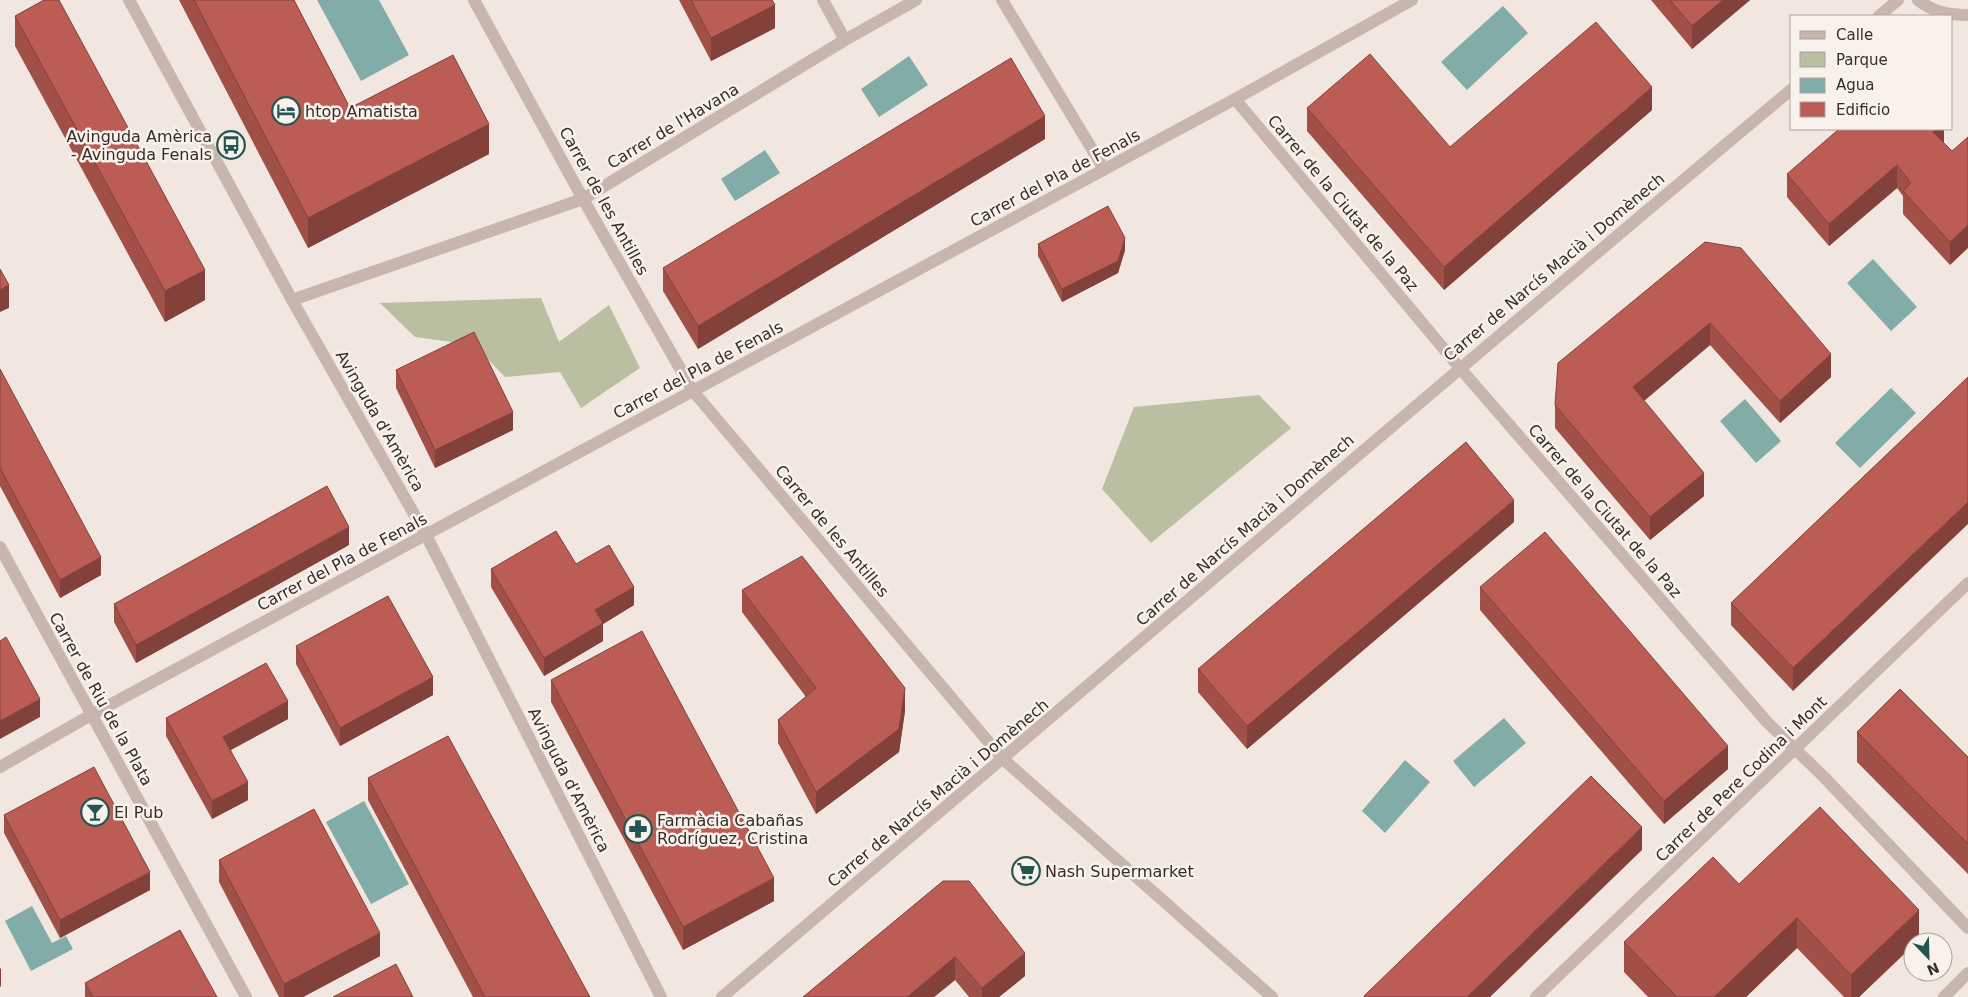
<svg xmlns="http://www.w3.org/2000/svg" width="1968" height="997" font-family="'DejaVu Sans',sans-serif">
<style>
.green{fill:#babfa1}
.water{fill:#82aca7}
.lines{fill:none;stroke-linecap:round;stroke-linejoin:round}
.street{stroke:#c8b5ad;stroke-width:12}
.wall{fill:#a15048}
.shaded-wall{fill:#83413b}
.building{fill:#bb5d54;stroke:#83413b}
.labels{text-anchor:middle;dominant-baseline:central;stroke-width:5;stroke-linejoin:round;paint-order:stroke}
.poi-label{font-size:16px;fill:#372d2b;stroke:#f9f1ec;text-anchor:start}
.street-label{font-size:16px;fill:#372d2b;stroke:#f9f1ec}
</style>
<rect width="100%" height="100%" fill="#f1e7e0"/>
<path class="green" d="M541,298l18,44 50,-37 31,63 -59,40 -21,-36 -55,5 -31,-32 -59,-8 -35,-34z
M1259,395l32,33 -140,115 -49,-54 32,-82z"/>
<path class="water" d="M317,0h62l30,55 -48,26z
M1503,6l25,27 -61,57 -26,-28z
M909,56l19,29 -49,32 -18,-28z
M765,150l15,23 -45,28 -14,-22z
M1873,259l44,48 -26,24 -44,-48z
M1891,388l25,25 -56,55 -25,-25z
M1745,399l36,42 -25,22 -36,-42z
M1504,718l22,25 -52,44 -21,-26z
M1405,760l25,22 -45,51 -23,-22z
M364,801l45,83 -38,20 -45,-82z
M32,906l20,37 14,-7 7,13 -42,22 -26,-50z"/>
<g class="lines">
<path class="street" d="M129,0l163,300 134,235 235,462
M474,0l109,199 110,192 310,368 269,238
M823,0l22,40
M1002,0l102,169
M1918,0c15,12 31,15 50,15
M1879,16l19,-16
M1235,99l224,268 308,355 56,54 145,152
M292,300l291,-101 262,-159 71,-40
M0,547l246,450
M0,767l91,-52 1144,-616 177,-99
M722,997c357,-303 711,-608 1070,-908
M1536,997l432,-414
M1944,997l24,-24"/>
</g>
<path class="wall" d="M179,0h115l56,108 139,46 -181,94z
M679,0h93l3,28 -64,33z
M1651,0h99l-58,49z
M15,16l190,284 -40,22 -150,-276z
M1307,108l143,39 202,-37 -208,180 -137,-159z
M1944,129v14l8,8 -2,114 -47,-51v-18l-6,-8 -68,58 -42,-49v-23z
M1045,139l-347,210 -35,-58v-23z
M1705,242l126,135 -51,46 -70,-78 -66,56 60,95 -54,44 -95,-112v-23z
M1038,244l87,6 -7,23 -56,29 -24,-46z
M0,369l101,206 -41,23 -60,-112z
M396,370l117,60 -78,38 -39,-80z
M1968,377l-175,314 -62,-66v-22z
M1514,522l-267,227 -49,-57v-23z
M349,545l-213,118 -22,-41v-18z
M576,564l58,41 -31,19v17l-59,35 -53,-89v-18z
M1480,587l248,182 -64,55 -184,-214z
M742,590l163,121 -6,41 -83,62 -38,-71v-23l28,-23 -64,-85z
M296,646l137,49 -93,51 -44,-82z
M551,680l223,221 -91,49 -132,-248z
M166,718l122,1 -57,31 17,50 -36,19 -46,-83z
M1857,732l111,25v117l-111,-112z
M368,778l222,219h-117l-105,-197z
M4,815l146,75 -90,48 -56,-105z
M219,860l161,96 -77,41h-24l-60,-115z
M969,881l56,95 -26,21h-30l-14,-17 -21,17z
M1739,884l180,56 -60,57h-15l-47,-49 -51,49h-98l-24,-25v-30z
M85,983l132,14h-132z"/>
<path class="shaded-wall" d="M1723,0h27l-58,49v-23z
M775,5v23l-64,33v-23z
M1652,87v23l-208,180v-23z
M1045,116v23l-347,210v-23z
M489,124v30l-181,94v-30z
M1936,129h8v14l-11,12v-23z
M1897,165v23l-68,58v-22z
M1968,225v23l-18,17v-23z
M1125,238v12l-7,23 -56,29v-13z
M205,270v30l-40,22v-31z
M9,285v23l-9,4v-22z
M1710,323v22l-77,65v-23z
M1831,354v23l-51,46v-22z
M513,412v18l-78,38v-18z
M1704,473v23l-54,44v-23z
M1514,500v22l-267,227v-23z
M1968,502v22l-175,167v-23z
M349,527v18l-213,118v-18z
M101,557v18l-41,23v-18z
M634,587v18l-31,19v17l-59,35v-18l51,-48z
M433,677v18l-93,51v-18z
M905,688v23l-6,41 -83,62v-22z
M40,699v18l-40,22v-18z
M288,701v18l-65,35v-17z
M1728,746v23l-64,55v-23z
M248,782v18l-36,19v-18z
M1642,827v23l-152,147h-23z
M150,872v18l-90,48v-18z
M774,878v23l-91,49v-23z
M1919,910v30l-2,2h-4v3l-54,52h-8v-22z
M1797,918v30l-51,49h-32z
M380,933v23l-77,41h-19v-13z
M1025,953v23l-26,21h-17v-9z
M955,957v23l-21,17h-27z
M1,968v18l-1,1v-18z"/>
<path class="building" d="M44,0h15l146,270 -40,21 -150,-275z
M194,0h100l56,108 103,-53 36,69 -181,94z
M691,0h81l3,5 -64,33z
M1670,0h53l-31,26z
M1596,22l56,65 -208,180 -137,-159 63,-54 80,93z
M1011,58l34,58 -347,210 -35,-58z
M1839,129h97l-3,3 19,19 16,-14v88l-18,17 -47,-51 8,-8 -14,-18 -68,59 -42,-50z
M1108,206l17,32 -7,23 -56,28 -24,-45z
M1705,242l36,6 90,106 -51,47 -70,-78 -77,64 71,86 -54,44 -95,-112 3,-42z
M0,269l9,16 -9,5z
M474,332l39,80 -78,38 -39,-80z
M0,369l101,188 -41,23 -60,-112z
M1968,377v125l-175,166 -62,-65z
M1466,442l48,58 -267,226 -49,-57z
M327,486l22,41 -213,118 -22,-41z
M556,531l20,33 33,-19 25,42 -39,23 8,13 -59,35 -53,-89z
M1545,532l183,214 -64,55 -184,-214z
M802,556l103,132 -6,41 -83,63 -38,-72 38,-32 -74,-98z
M388,596l45,81 -93,51 -44,-82z
M642,631l132,247 -91,49 -132,-247z
M6,637l34,62 -40,22v-80z
M266,663l22,38 -65,36 25,45 -36,19 -46,-83z
M1900,689l68,68v87l-111,-112z
M448,736l142,261h-105l-117,-219z
M94,767l56,105 -90,48 -56,-105z
M1591,776l51,51 -175,170h-102l-1,-1z
M1820,807l99,103 -68,65 -54,-57 -83,79h-37l-53,-55 89,-85 26,27z
M314,809l66,124 -96,51 -65,-124z
M943,881h26l56,72 -43,35 -27,-31 -48,40h-104z
M180,930l37,67h-124l-8,-14z
M396,964l17,33h-80z"/>
<defs>
<symbol id="hotel-ring" viewBox="-11 -11 22 22"><circle r="9.5" fill="#f9f1ec" stroke="#245551" stroke-width="1.5"/><path d="M-6-4.5h1.5V1H6V5H4.5V3h-9V5H-6ZM-4 0a1.8 1.8 0 1 1 3.6 0ZM.5 0V-2.5h3Q6-2.5 6 0Z" fill="#245551"/></symbol>
<symbol id="bus-ring" viewBox="-11 -11 22 22"><circle r="9.5" fill="#f9f1ec" stroke="#245551" stroke-width="1.5"/><path d="M-5-6H5V4H4V6H2V4H-2V6H-4V4H-5ZM-3.5-4V0h7V-4ZM-3.5 1.2v1.5H-2V1.2ZM2 1.2v1.5H3.5V1.2Z" fill="#245551"/></symbol>
<symbol id="bar-ring" viewBox="-11 -11 22 22"><circle r="9.5" fill="#f9f1ec" stroke="#245551" stroke-width="1.5"/><path d="M-6-5H6L.8 .8V4.5H3.5V6h-7V4.5H-.8V.8Z" fill="#245551"/></symbol>
<symbol id="pharmacy-ring" viewBox="-11 -11 22 22"><circle r="9.5" fill="#f9f1ec" stroke="#245551" stroke-width="1.5"/><path d="M-2-6h4v4h4v4h-4v4h-4v-4h-4v-4h4Z" fill="#245551"/></symbol>
<symbol id="supermarket-ring" viewBox="-11 -11 22 22"><circle r="9.5" fill="#f9f1ec" stroke="#245551" stroke-width="1.5"/><path d="M-6-5.5h2.5l.6 2H6L4.5 2H-2.5L-4.4-4H-6ZM-1.5 3.2a1.3 1.3 0 1 0 .1 0ZM3 3.2a1.3 1.3 0 1 0 .1 0Z" fill="#245551"/></symbol>
</defs>
<g fill-rule="evenodd">
<use href="#hotel-ring" x="270" y="95" width="32" height="32"/>
<use href="#bus-ring" x="215" y="129" width="32" height="32"/>
<use href="#bar-ring" x="79" y="796" width="32" height="32"/>
<use href="#pharmacy-ring" x="622" y="813" width="32" height="32"/>
<use href="#supermarket-ring" x="1010" y="855" width="32" height="32"/>
</g>
<g class="labels">
<g class="poi-label">
<text x="305" y="111">htop Amatista</text>
<text x="212" y="136" text-anchor="end">Avinguda Amèrica<tspan x="212" dy="18">- Avinguda Fenals</tspan></text>
<text x="114" y="812">El Pub</text>
<text x="657" y="820">Farmàcia Cabañas<tspan x="657" dy="18">Rodríguez, Cristina</tspan></text>
<text x="1045" y="871">Nash Supermarket</text>
</g>
<g class="street-label">
<text transform="translate(673 126) rotate(-31)">Carrer de l'Havana</text>
<text transform="translate(1055 178) rotate(-28)">Carrer del Pla de Fenals</text>
<text transform="translate(604 201) rotate(61)">Carrer de les Antilles</text>
<text transform="translate(1343 203) rotate(50)">Carrer de la Ciutat de la Paz</text>
<text transform="translate(1554 267) rotate(-40)">Carrer de Narcís Macià i Domènech</text>
<text transform="translate(698 370) rotate(-28)">Carrer del Pla de Fenals</text>
<text transform="translate(380 421) rotate(60)">Avinguda d'Amèrica</text>
<text transform="translate(1605 511) rotate(49)">Carrer de la Ciutat de la Paz</text>
<text transform="translate(1245 530) rotate(-41)">Carrer de Narcís Macià i Domènech</text>
<text transform="translate(832 531) rotate(50)">Carrer de les Antilles</text>
<text transform="translate(342 562) rotate(-28)">Carrer del Pla de Fenals</text>
<text transform="translate(101 699) rotate(61)">Carrer de Riu de la Plata</text>
<text transform="translate(1741 779) rotate(-44)">Carrer de Pere Codina i Mont</text>
<text transform="translate(569 780) rotate(63)">Avinguda d'Amèrica</text>
<text transform="translate(938 793) rotate(-40)">Carrer de Narcís Macià i Domènech</text>
</g>
</g>
<rect x="1790" y="15" width="162" height="115" fill="#f9f1ec" stroke="#aba39f"/>
<rect x="1800" y="31" width="25" height="8" fill="#c8b5ad" stroke="#aba39f"/>
<text x="1836" y="40" font-size="15" fill="#372d2b">Calle</text>
<rect x="1800" y="52" width="25" height="15" fill="#babfa1" stroke="#aba39f"/>
<text x="1836" y="65" font-size="15" fill="#372d2b">Parque</text>
<rect x="1800" y="78" width="25" height="15" fill="#82aca7" stroke="#aba39f"/>
<text x="1836" y="90" font-size="15" fill="#372d2b">Agua</text>
<rect x="1800" y="102" width="25" height="15" fill="#bb5d54" stroke="#aba39f"/>
<text x="1836" y="115" font-size="15" fill="#372d2b">Edificio</text>
<g transform="translate(1928 957) rotate(157)"><circle r="24" fill="#f9f1ec" stroke="#aba39f"/>
<path d="M0-4L9 19L0 12L-9 19Z" fill="#245551"/>
<text y="-8" font-size="14" font-weight="bold" text-anchor="middle" fill="#372d2b">N</text>
</g>
</svg>
